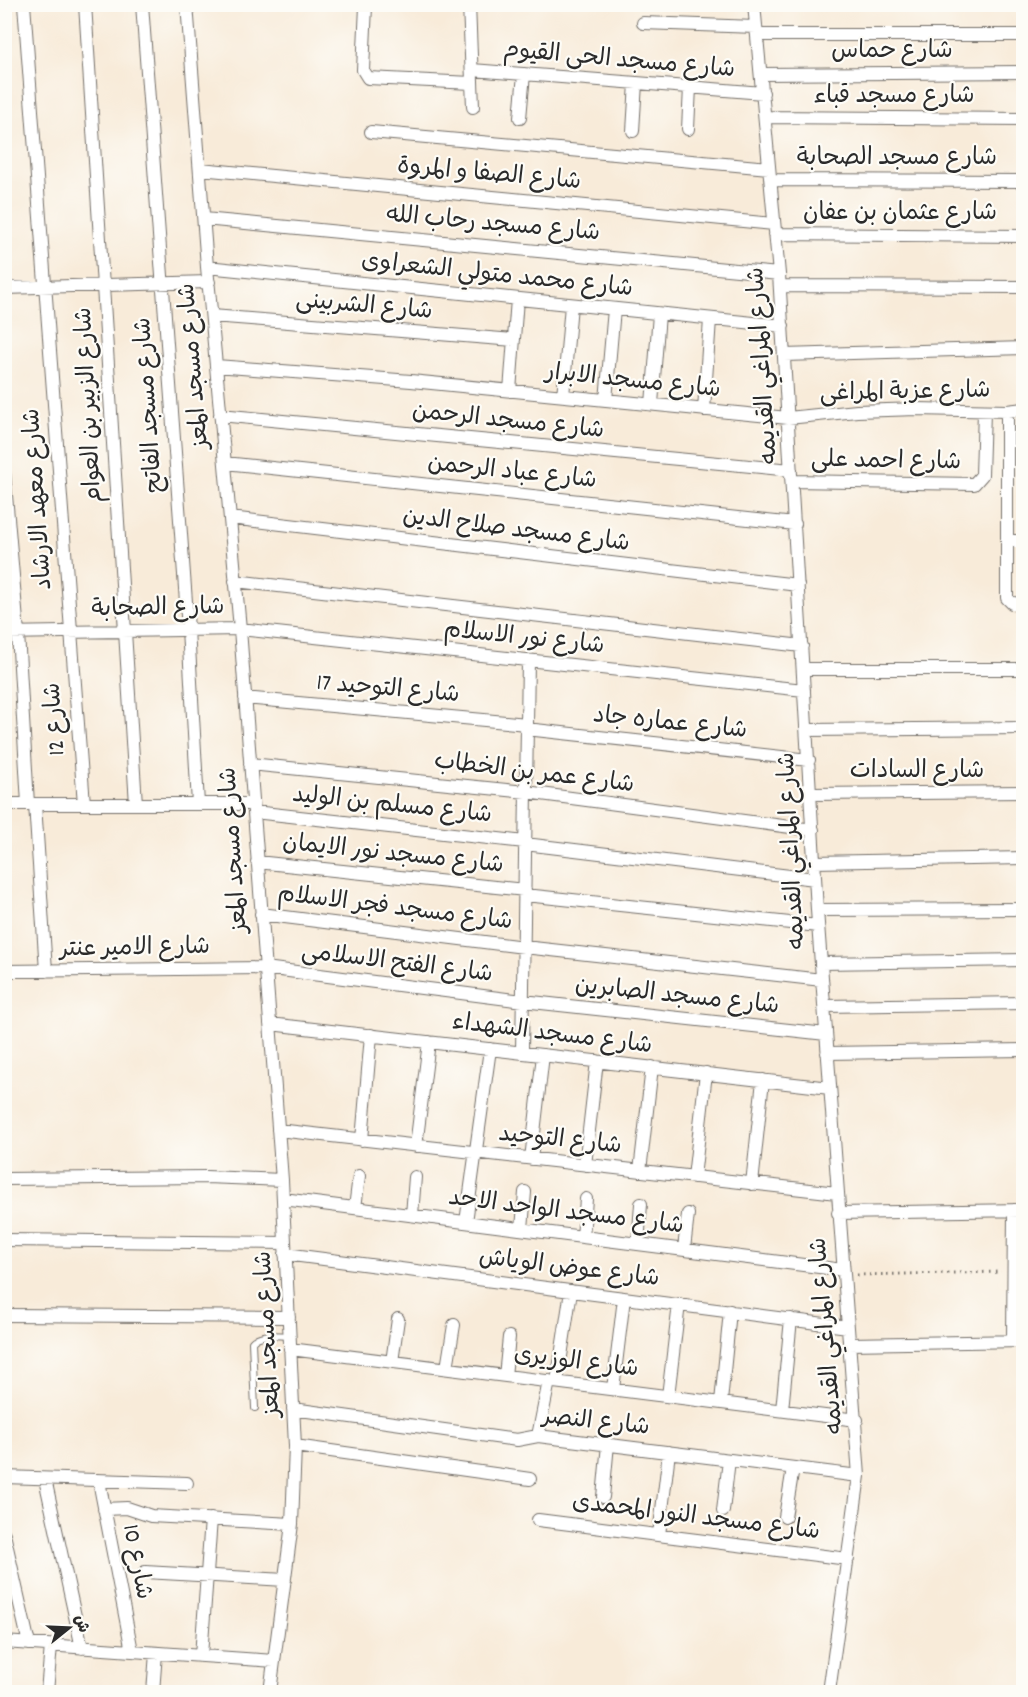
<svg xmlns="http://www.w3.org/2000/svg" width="1028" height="1697" font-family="Dekko,'Playpen Sans Arabic',sans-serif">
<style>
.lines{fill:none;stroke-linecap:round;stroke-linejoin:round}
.lane-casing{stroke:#736e68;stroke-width:8}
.street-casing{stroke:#736e68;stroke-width:14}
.path{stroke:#736e68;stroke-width:3;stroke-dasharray:1.5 4.5;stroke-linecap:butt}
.lane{stroke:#fff;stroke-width:6}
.street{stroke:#fff;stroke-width:12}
.labels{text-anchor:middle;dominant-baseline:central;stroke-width:4.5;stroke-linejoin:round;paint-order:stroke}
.street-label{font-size:24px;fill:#2b2b2b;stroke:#fdfcf7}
</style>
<rect width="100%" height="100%" fill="#fdfcf7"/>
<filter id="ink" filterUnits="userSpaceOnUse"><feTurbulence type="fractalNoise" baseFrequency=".0167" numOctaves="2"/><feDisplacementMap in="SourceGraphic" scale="12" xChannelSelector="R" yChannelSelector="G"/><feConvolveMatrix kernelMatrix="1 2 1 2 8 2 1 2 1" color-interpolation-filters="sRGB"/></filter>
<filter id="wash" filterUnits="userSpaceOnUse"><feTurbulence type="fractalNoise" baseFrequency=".008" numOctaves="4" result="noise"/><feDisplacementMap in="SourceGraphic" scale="24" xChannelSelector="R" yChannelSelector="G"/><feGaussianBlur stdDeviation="1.35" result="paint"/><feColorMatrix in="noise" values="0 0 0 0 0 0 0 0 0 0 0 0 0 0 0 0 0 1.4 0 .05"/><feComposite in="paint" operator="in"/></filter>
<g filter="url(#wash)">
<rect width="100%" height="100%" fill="#f8ebd9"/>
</g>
<g filter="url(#ink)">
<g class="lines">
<defs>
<path id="lane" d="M255,1408l-3,-66c9,-10 25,-6 38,-6"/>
<path id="street" d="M24,4l60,800
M85,4l51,800
M142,4l46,625 10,175
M187,4l20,263 33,362 42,551 13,266 -3,78 -22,168
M469,4l4,103
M754,4l25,270 38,636 42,566 -30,216
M366,6l-3,64 5,8 104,5
M643,23l113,4
M757,35h267
M472,70l291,23
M761,74l263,-2
M765,117l259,2
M520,118l4,-44
M688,129l2,-42
M633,131l3,-48
M371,132l398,36
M200,169l574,55
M771,180l253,1
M204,219l575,55
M775,234l249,2
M207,267l576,59
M780,286l244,1
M4,288l205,-6
M212,316l302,24
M784,355l240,-7
M216,366l195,15 377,37 69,-7 60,-2 90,2 17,-2
M510,391l7,-92
M563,396l8,-91
M606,400l8,-91
M652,404l7,-90
M704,410l6,-91
M1007,411v187l5,5 12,1
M220,415l571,55
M225,463l570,61
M4,472l14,161 10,171
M792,481l182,3 8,-9 2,-64
M230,518l568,67
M1008,541h16
M235,581l567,65
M4,633l236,-4 564,61
M803,669h221
M245,698l282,26
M526,729l283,31
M807,730l217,-2
M250,764l276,28 287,38
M811,794l213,-2
M4,804h249
M35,804l11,167
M254,812l271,30
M525,844l290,35
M257,862l268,28
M814,862l210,-4
M525,895l293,31
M817,910l207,-1
M261,914l263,33 298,33
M821,963l203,-3
M4,971l261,-3 258,33 303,33
M824,1006l200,-3
M270,1024l560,64
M522,1052l6,-392
M827,1053l197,-3
M278,1130l559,63
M362,1140l9,-105
M416,1146l13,-104
M531,1159l12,-104
M585,1165l12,-104
M640,1171l12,-104
M694,1177l12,-104
M4,1179l202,-2 76,3
M752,1184l11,-104
M283,1199l560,71
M355,1208l4,-32
M838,1213l186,-3
M412,1215l3,-38
M466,1222l24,-173
M522,1229l3,-37
M583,1237l3,-38
M4,1240l281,3
M638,1244l3,-40
M684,1249l4,-35
M285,1254l563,73
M4,1315l285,2
M1013,1341l1,-131
M849,1344l175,-3
M290,1349l567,71
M392,1362l6,-43
M447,1368l7,-43
M505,1376l4,-39
M557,1382l14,-91
M613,1389l11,-91
M668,1396l11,-92
M721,1402l9,-91
M293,1409l224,31 21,-4 321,40
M782,1410l9,-91
M538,1436l11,-55
M295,1446l235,33
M4,1477l183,6
M45,1479l37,169
M99,1481l33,170
M603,1497l5,-53
M104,1509l23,-1 24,8 141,8
M723,1511l6,-51
M785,1517l8,-49
M538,1520l310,39
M4,1534l25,110
M659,1535l10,-83
M145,1572l140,8
M4,1642l270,19
M201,1656l10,-137
M47,1692l4,-46
M153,1692l3,-39"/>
</defs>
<use href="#lane" class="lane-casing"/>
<use href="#street" class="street-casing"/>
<path class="path" d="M857,1275l144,-3"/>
<use href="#lane" class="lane"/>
<use href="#street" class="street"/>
</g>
</g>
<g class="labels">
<g class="street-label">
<text x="892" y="52">شارع حماس</text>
<text transform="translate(619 61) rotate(5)">شارع مسجد الحى القيوم</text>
<text x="894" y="97">شارع مسجد قباء</text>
<text x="897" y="159">شارع مسجد الصحابة</text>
<text transform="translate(489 175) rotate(5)">شارع الصفا و المروة</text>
<text x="900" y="214">شارع عثمان بن عفان</text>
<text transform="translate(493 225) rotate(5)">شارع مسجد رحاب الله</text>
<text transform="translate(497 276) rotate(6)">شارع محمد متولي الشعراوى</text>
<text transform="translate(364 307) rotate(5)">شارع الشربينى</text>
<text transform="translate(195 366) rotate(-95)">شارع مسجد المعز</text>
<text transform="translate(764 366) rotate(-94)">شارع المراغي القديمه</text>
<text transform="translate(633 382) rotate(6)">شارع مسجد الابرار</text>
<text transform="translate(905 393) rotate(-1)">شارع عزبة المراغى</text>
<text transform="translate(90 405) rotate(-93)">شارع الزبير بن العوام</text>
<text transform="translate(150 405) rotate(-94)">شارع مسجد الفاتح</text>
<text transform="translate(508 422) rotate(6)">شارع مسجد الرحمن</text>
<text transform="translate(886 462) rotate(1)">شارع احمد على</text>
<text transform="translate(512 473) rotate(6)">شارع عباد الرحمن</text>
<text transform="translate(39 499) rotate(-94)">شارع معهد الارشاد</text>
<text transform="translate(516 531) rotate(7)">شارع مسجد صلاح الدين</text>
<text transform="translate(158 609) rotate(-1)">شارع الصحابة</text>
<text transform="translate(524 639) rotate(6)">شارع نور الاسلام</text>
<text transform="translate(388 690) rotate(5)">شارع التوحيد 17</text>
<text transform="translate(56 719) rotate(-94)">شارع 12</text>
<text transform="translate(670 724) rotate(6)">شارع عماره جاد</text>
<text x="917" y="772">شارع السادات</text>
<text transform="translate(534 774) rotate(7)">شارع عمر بن الخطاب</text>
<text transform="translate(392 806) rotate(6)">شارع مسلم بن الوليد</text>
<text transform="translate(235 850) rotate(-94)">شارع مسجد المعز</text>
<text transform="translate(793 851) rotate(-93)">شارع المراغي القديمه</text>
<text transform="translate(393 855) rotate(6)">شارع مسجد نور الايمان</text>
<text transform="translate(395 909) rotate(7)">شارع مسجد فجر الاسلام</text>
<text transform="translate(135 949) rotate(-1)">شارع الامير عنتر</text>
<text transform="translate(397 964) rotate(7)">شارع الفتح الاسلامى</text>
<text transform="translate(677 997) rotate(6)">شارع مسجد الصابرين</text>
<text transform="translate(552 1035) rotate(7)">شارع مسجد الشهداء</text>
<text transform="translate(560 1141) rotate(6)">شارع التوحيد</text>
<text transform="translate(566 1213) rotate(7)">شارع مسجد الواحد الاحد</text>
<text transform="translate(569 1269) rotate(7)">شارع عوض الوياش</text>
<text transform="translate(269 1334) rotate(-93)">شارع مسجد المعز</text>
<text transform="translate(828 1336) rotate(-95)">شارع المراغي القديمه</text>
<text transform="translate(576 1363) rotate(7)">شارع الوزيرى</text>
<text transform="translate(596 1423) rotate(6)">شارع النصر</text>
<text transform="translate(696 1518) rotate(7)">شارع مسجد النور المحمدى</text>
<text transform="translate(136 1562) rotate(79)">شارع 10</text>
</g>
</g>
<rect width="1028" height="1697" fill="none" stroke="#fdfcf7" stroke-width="24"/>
<g transform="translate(69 1628) rotate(72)" stroke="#fdfcf7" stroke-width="4.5" paint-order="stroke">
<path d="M0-4.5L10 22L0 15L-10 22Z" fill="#2b2b2b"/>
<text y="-9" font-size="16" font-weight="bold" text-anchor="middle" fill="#2b2b2b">ش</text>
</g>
</svg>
